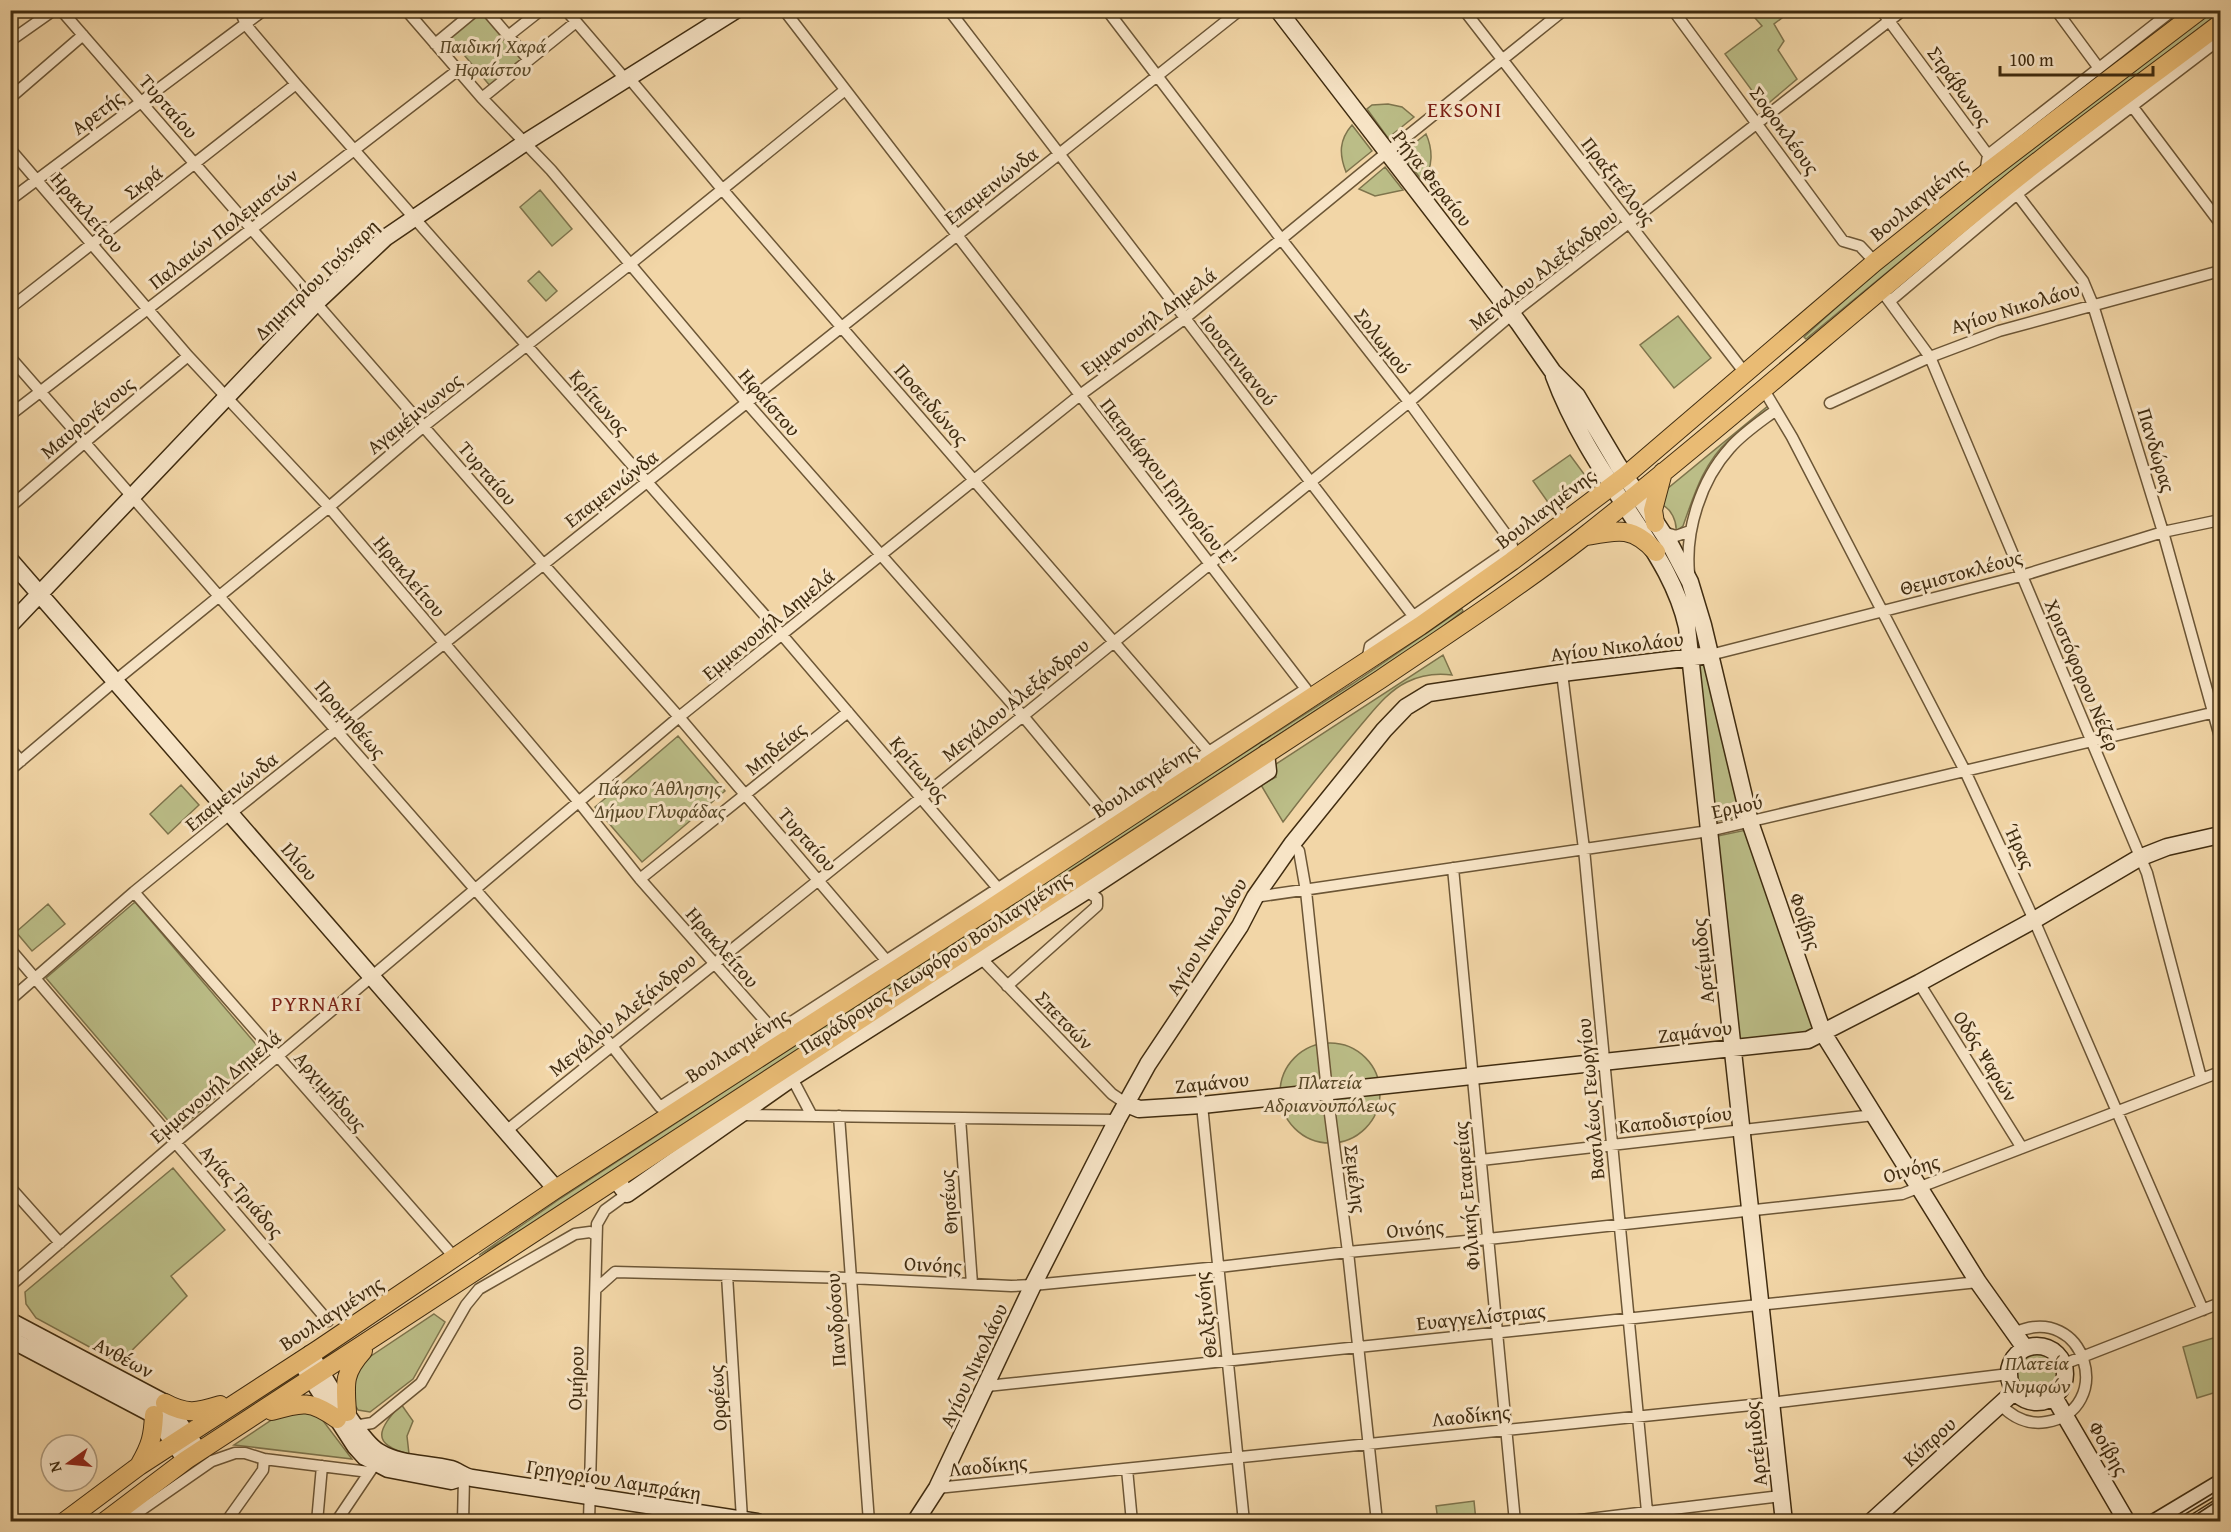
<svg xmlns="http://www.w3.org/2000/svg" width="2231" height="1532" font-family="'Gentium Book Plus',serif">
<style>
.green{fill:#bbbd87;stroke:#7e744c;stroke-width:1.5}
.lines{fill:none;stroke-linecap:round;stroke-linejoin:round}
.street-casing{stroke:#6c5636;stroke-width:13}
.secondary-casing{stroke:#402c10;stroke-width:19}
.primary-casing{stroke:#402c10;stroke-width:20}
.street{stroke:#f7e4c6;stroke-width:10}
.secondary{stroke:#f7e4c6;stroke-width:16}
.primary{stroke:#e9bb74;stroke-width:18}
.tram{stroke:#402c10;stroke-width:1.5}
.labels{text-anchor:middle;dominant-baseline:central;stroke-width:6;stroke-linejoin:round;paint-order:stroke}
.park-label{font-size:20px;font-style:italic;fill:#594928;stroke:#f7e4c6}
.street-label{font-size:20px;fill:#402c10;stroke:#f7e4c6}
.neighbourhood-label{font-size:21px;letter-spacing:1.5px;fill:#7a1f14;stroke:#f7e4c6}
</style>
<rect width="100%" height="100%" fill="#f2d6a7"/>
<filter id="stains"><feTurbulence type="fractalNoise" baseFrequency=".00333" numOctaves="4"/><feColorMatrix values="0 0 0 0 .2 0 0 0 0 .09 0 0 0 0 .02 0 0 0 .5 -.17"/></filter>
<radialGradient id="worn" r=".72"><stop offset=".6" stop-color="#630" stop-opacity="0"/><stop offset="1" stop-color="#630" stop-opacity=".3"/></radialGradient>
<path class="green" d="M480,11l44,48 -33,28 -42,-50z
M1749,11h42l-17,13 10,17 -6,9 19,29 -33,28 -39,-53 37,-28z
M2214,11l6,1 -234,179 -180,148 -2,-2c128,-119 271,-222 410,-326z
M1388,104l14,3 12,10 -26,21 -21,-29 5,-4z
M1352,125l20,26 -26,21c-7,-18 -7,-32 6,-47z
M1426,134c6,13 9,36 -5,45l-20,-25z
M1385,167l18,23 -28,6 -16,-7z
M540,190l32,39 -20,17 -32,-39z
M539,271l18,20 -11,10 -18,-20z
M1678,316l33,42 -37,30 -34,-43z
M1768,406l1,2c-11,12 -27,21 -40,32 -25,22 -35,55 -46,86l-7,5c1,-9 -5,-23 -14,-26l5,-16z
M1570,455l17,23 -4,10 -31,20 -19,-27z
M1462,609l1,2 -37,28 -398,259 -244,162 -252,164 -53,31 82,-57 644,-420 147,-94z
M1443,655l9,20c-16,-2 -31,0 -45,7 -19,9 -33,28 -46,43 -27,32 -53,64 -78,97l-22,-37 15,-8 -3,-11z
M1701,664l3,1 37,147 -1,4 -22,5 -3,-4 -17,-151z
M678,736l47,55 -83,71 -47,-55z
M181,785l18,20 -31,29 -18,-20z
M1746,830l68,202 -79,8 -22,-203z
M135,902l130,153 -88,76 -131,-153z
M48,904l17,20 -33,27 -16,-19z
M1280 1093a50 50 0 1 1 100 0a50 50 0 1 1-100 0Z
M173,1168l52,62 -54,46 16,20 -68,67 -83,-45 -10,-14 -1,-12z
M434,1314l11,8 -32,57 -43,33 -12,-2 -7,-11 6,-31 14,-12z
M2220,1336v55l-23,7 -14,-51z
M2014 1373a23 23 0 1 1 46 0a23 23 0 1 1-46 0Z
M401,1404l12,17 -6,15 2,18c-40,-10 -30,-25 -8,-50z
M302,1409l19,9 31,41 -118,-14 51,-34z
M1474,1501l2,20h-38l-2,-15z"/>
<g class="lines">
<defs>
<path id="street" d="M61,10l483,555 135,152 207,243
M240,10l6,15 50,59 487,552 219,257
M406,10l76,88 69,72 196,233 276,313 84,101
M486,10l43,50
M566,10l60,70
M949,10l465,607
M1107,10l175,230 127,162 101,138 2,6 -3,4 -139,96 -3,15
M1464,10l281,363
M1673,10l170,231 17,5 15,16
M1881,10l107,145
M2056,10l42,57
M508,36l33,-26
M10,41l44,-31
M435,44l41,-34
M629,78l93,111 487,563
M10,98l73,-63
M482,98l94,-76
M2132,106l88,117
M10,149l178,207 141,151 249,294 62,78 135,153
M1985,174l3,-19 185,-145
M2017,194l66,87 10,24 70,227 57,205
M10,200l254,-190
M1881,290l49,67 217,516 54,205
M1890,301l127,-107 203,-155
M10,308l286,-224
M10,357l602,689 48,61 646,-418 -522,-679
M1764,390l28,47 173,334 69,149 169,390
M1830,403l100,-46 69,-26 221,-60
M10,415l448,-345
M10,507l75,-65 103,-86
M1663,532l13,4 14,-5
M1689,573c-4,-43 12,-93 41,-125 13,-15 30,-26 46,-38
M1710,655l311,-79 142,-44 57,-12
M1562,673l22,176 64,673
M10,749l11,12
M10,770l106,-90 213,-173 95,-81 205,-161 216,-175
M1292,844l7,7 7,40 21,200 21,161 29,270
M1453,868l62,654
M640,879l208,-167
M134,892l321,366
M1255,897l454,-66 511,-120
M10,949l318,372
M980,957l132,137 15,10
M1919,983l103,165
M1007,986l90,-80v-8l-11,-7
M10,1000l124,-108 97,-79 1009,-803
M792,1078l20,38
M1202,1105l42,417
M740,1115l377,5
M839,1116l30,406
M960,1118l12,166
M506,1131l517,-415 386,-314 114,-97 380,-295
M1481,1160l393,-45
M10,1187l50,56
M727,1275l15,244
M10,1286l166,-144 503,-425 401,-322 104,-76 196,-161 184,-148
M596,1289l19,-17 235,6 161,8 22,-1 186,-18 129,-15 140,-13 414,-45 318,-122
M2064,1364l156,-61
M987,1386l991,-104
M2000,1404c12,13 28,21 46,18 70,-11 41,-122 -32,-89
M354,1423l6,2 12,-2 49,-40 45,-78 13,-16 96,-55 15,-2 6,3
M1127,1469l5,53
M937,1488l834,-85 238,-29
M124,1522l88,-61 23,-8h10l19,6 105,13
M226,1522l37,-52 1,-11
M317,1522l5,-56
M336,1522l37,-55
M463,1522l1,-45
M589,1522l8,-298 8,-14 22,-16
M1564,1522l217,-26"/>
<path id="secondary" d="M1278,10l240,312 35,50 24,24 41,69 52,79 20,38 13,43 47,197 73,211 155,249 47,66
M1554,376c19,52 51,99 81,145 22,34 43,66 52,106l97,895
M10,560l546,629
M10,625l308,-324 67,-63 141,-96 210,-132
M1127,1104l12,5 63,-4 606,-65 111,-57 115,-63 105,-62 28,-11 53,-12
M616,1180l11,14 165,-116 294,-187 182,-120 -2,-18
M10,1321l155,82 34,48
M10,1339l144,76 32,45
M2009 1374a28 28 0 1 1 56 0a28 28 0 1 1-56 0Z
M310,1354c14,22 49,87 69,98 21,13 49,11 72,17 7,2 13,8 21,9l285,44
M300,1361l55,85 10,11 23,12 63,12 13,-4
M2054,1397l73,125
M915,1522l22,-34 96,-203 84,-165 31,-56 92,-138 15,-29 37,-53 92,-114 22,-23 23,-14 133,-20 148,-18
M1871,1522l144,-131
M2155,1522l65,-39
M2196,1522l24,-15"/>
<path id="primary" d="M1655,523l-2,-13 10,-38
M1587,536c31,-6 46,-10 69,16
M165,1403c22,12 32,9 55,2
M272,1411c30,-9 39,-11 65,8
M347,1412c-2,-28 -4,-39 16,-61
M140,1464c11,-19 13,-28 14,-49
M64,1522l75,-56 180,-117 237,-160 429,-277 435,-286 92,-65 113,-85 250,-214 110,-88 215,-164
M104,1522l82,-62 1195,-781c68,-46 137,-91 201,-141 145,-114 282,-237 425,-352 69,-56 142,-108 213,-162"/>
</defs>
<use href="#street" class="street-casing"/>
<use href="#secondary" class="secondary-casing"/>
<use href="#primary" class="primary-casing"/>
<use href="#street" class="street"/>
<use href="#secondary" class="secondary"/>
<use href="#primary" class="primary"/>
<path class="tram" d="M2166,1522l54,-33
M2185,1522l35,-23"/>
</g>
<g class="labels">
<g class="park-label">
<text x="493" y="45">Παιδική Χαρά<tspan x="493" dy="23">Ηφαίστου</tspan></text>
<text x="660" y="787">Πάρκο Άθλησης<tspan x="660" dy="23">Δήμου Γλυφάδας</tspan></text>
<text x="1330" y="1081">Πλατεία<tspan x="1330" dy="23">Αδριανουπόλεως</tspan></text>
<text x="2037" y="1362">Πλατεία<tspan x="2037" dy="23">Νυμφών</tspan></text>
</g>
<g class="street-label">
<text transform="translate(1960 86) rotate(54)">Στράβωνος</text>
<text transform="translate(169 106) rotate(49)">Τυρταίου</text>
<text transform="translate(97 112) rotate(-37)">Αρετής</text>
<text transform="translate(1785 130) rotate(54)">Σοφοκλέους</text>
<text transform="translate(1433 178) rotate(52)">Ρήγα Φεραίου</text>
<text transform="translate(1619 181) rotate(52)">Πραξιτέλους</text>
<text transform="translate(143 182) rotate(-37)">Σκρά</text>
<text transform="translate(991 185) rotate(-38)">Επαμεινώνδα</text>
<text transform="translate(1918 199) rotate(-39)">Βουλιαγμένης</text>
<text transform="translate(88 212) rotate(49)">Ηρακλείτου</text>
<text transform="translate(223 228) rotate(-38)">Παλαιών Πολεμιστών</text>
<text transform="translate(1543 269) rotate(-38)">Μεγαλου Αλεξάνδρου</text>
<text transform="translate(316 279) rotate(-44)">Δημητρίου Γούναρη</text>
<text transform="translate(2015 307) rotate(-17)">Αγίου Νικολάου</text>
<text transform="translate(1148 321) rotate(-37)">Εμμανουήλ Δημελά</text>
<text transform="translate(1383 341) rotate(52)">Σολωμού</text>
<text transform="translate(1239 360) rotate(52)">Ιουστινιανού</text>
<text transform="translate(600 402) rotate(49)">Κρίτωνος</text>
<text transform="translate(770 402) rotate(49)">Ηφαίστου</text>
<text transform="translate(932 404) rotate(49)">Ποσειδώνος</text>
<text transform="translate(414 413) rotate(-39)">Αγαμέμνωνος</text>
<text transform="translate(87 417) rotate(-40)">Μαυρογένους</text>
<text transform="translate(2157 450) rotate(73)">Πανδώρας</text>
<text transform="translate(488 473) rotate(49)">Τυρταίου</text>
<text transform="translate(1169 482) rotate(52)">Πατριάρχου Γρηγορίου E'</text>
<text transform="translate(611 488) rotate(-38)">Επαμεινώνδα</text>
<text transform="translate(1545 508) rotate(-37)">Βουλιαγμένης</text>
<text transform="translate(1961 572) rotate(-15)">Θεμιστοκλέους</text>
<text transform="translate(410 576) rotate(50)">Ηρακλείτου</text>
<text transform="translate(768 624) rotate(-39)">Εμμανουήλ Δημελά</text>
<text transform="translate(1617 646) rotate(-7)">Αγίου Νικολάου</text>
<text transform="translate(2083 675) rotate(67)">Χριστόφορου Νέζερ</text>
<text transform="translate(1015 699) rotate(-39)">Μεγάλου Αλεξάνδρου</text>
<text transform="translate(351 719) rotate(49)">Προμηθέως</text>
<text transform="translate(775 748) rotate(-39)">Μηδείας</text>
<text transform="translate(920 769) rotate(50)">Κρίτωνος</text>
<text transform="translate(1144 780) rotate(-33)">Βουλιαγμένης</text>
<text transform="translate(231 791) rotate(-39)">Επαμεινώνδα</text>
<text transform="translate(1737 806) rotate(-12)">Ερμού</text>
<text transform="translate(808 839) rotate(49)">Τυρταίου</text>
<text transform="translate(2020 846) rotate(65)">Ήρας</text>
<text transform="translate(300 861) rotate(49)">Ιλίου</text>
<text transform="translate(1806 921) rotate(71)">Φοίβης</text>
<text transform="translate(1206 936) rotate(-58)">Αγίου Νικολάου</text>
<text transform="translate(723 947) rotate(49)">Ηρακλείτου</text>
<text transform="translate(1702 961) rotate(-96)">Αρτέμιδος</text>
<text transform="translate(935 962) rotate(-33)">Παράδρομος Λεωφόρου Βουλιαγμένης</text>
<text transform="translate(622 1014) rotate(-39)">Μεγάλου Αλεξάνδρου</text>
<text transform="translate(1065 1020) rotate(46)">Σπετσών</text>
<text transform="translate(1695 1031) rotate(-7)">Ζαμάνου</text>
<text transform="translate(737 1045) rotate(-33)">Βουλιαγμένης</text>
<text transform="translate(1986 1056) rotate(58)">Οδóς Ψαρών</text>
<text transform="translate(1212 1082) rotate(-6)">Ζαμάνου</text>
<text transform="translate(215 1086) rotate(-40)">Εμμανουήλ Δημελά</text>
<text transform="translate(331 1091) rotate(49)">Αρχιμήδους</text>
<text transform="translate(1590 1099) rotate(-95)">Βασιλέως Γεωργίου</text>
<text transform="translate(1675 1119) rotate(-7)">Καποδιστρίου</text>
<text transform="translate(1911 1168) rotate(-16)">Οινόης</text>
<text transform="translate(1356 1179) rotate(83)">Σεμέλης</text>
<text transform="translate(242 1191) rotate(49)">Αγίας Τριάδος</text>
<text transform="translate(1466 1196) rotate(-95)">Φιλικής Εταιρείας</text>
<text transform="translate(948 1202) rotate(-94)">Θησέως</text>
<text transform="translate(1415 1228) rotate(-5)">Οινόης</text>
<text transform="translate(933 1264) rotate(3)">Οινόης</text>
<text transform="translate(331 1313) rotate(-33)">Βουλιαγμένης</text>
<text transform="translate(1205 1315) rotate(-96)">Θελξινόης</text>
<text transform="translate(1481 1316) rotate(-6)">Ευαγγελίστριας</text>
<text transform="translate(835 1320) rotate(-94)">Πανδρόσου</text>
<text transform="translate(124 1357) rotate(28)">Ανθέων</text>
<text transform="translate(973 1365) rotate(-65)">Αγίου Νικολάου</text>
<text transform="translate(575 1378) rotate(-88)">Ομήρου</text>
<text transform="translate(717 1398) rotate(-94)">Ορφέως</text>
<text transform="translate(1471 1415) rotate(-6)">Λαοδίκης</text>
<text transform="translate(1929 1441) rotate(-42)">Κύπρου</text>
<text transform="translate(1755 1444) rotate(-96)">Αρτέμιδος</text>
<text transform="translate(2109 1448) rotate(60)">Φοίβης</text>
<text transform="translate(988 1465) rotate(-6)">Λαοδίκης</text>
<text transform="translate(614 1479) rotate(9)">Γρηγορίου Λαμπράκη</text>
</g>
<g class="neighbourhood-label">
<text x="1465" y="109">EKSONI</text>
<text x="317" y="1003">PYRNARI</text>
</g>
</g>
<rect width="2231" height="1532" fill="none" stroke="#f2d6a7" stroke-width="36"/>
<rect x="12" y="12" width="2207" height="1508" fill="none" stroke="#402c10" stroke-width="3"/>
<rect x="18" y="18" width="2195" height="1496" fill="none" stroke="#402c10" stroke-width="1.5"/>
<g transform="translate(69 1463) rotate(255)"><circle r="28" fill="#f7e4c6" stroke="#ae9a7d" stroke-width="1.5"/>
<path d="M0-4.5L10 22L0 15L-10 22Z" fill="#8f2418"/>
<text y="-9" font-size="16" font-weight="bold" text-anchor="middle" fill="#402c10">N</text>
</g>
<path d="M2000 66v9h153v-9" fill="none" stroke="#402c10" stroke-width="3"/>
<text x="2009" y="66" font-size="18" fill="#402c10" stroke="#f7e4c6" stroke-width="4.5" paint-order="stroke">100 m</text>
<rect width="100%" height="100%" filter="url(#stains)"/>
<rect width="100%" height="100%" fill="url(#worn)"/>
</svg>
